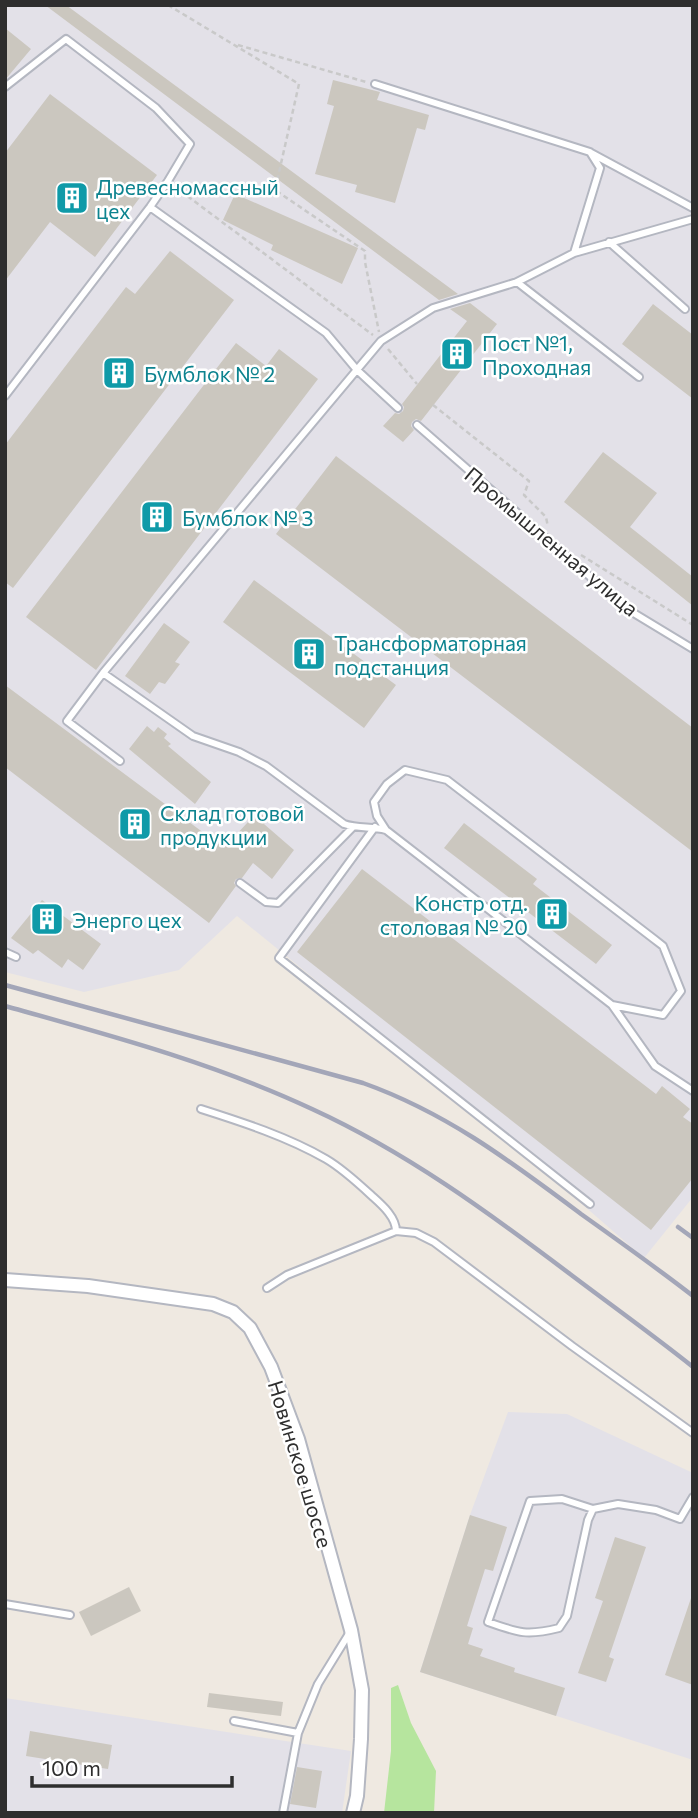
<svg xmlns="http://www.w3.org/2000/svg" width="698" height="1818" font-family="Commissioner,sans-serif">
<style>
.industrial{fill:#e3e1e8}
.green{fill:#b6e59e}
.building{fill:#cbc7bf}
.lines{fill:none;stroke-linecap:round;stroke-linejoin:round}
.service-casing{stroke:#b4b7c1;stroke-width:10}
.minor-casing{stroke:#b4b7c1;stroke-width:16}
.path{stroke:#c9c9c9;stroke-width:2.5;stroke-dasharray:5 3.5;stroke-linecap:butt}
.service{stroke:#fff;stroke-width:6}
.minor{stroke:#fff;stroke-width:12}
.rail{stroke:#a3a6b8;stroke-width:4.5}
.labels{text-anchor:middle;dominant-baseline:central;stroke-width:5;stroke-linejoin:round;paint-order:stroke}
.culture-label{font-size:21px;fill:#0d838f;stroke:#fff;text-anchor:start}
.street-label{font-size:21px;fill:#2e2e2e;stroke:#fff}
</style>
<rect width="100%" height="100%" fill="#efe9e1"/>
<path class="industrial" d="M5,5h688v1192l-49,61 -199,-173 -208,-169 -58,54 -95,22 -79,-20z
M508,1412l59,2 126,59v287l-273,-88 50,-157z
M5,1698l346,53 -9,62h-337z"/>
<path class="green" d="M398,1685l13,38 25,48 -2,42h-50l7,-62v-63z"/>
<path class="building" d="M45,5h21l392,289 -19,6z
M5,28l26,21 -26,31z
M333,80l47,12 -3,8 52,15 -4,15 -8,-2 -22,75 -40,-11 2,-7 -42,-11 19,-68 -7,-2z
M50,94l107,81 -62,82 -45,-35 -45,59v-128z
M235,194l123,54 -16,36 -71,-34 2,-5 -50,-25z
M170,251l64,49 -221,288 -8,-6v-137l121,-158 9,7z
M470,303l27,21 -76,97 -5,-2 -4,3 -1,4 3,4 -11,12 -20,-16 12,-13 4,1 4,-3 1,-4 -2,-3 65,-83 -17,-12z
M653,304l40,31v64l-71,-55z
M236,343l30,23 13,-17 39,30 -222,291 -70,-53z
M603,452l54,41 -27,34 63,50v29l-129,-104z
M336,456l357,272v124l-417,-318z
M254,580l142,105 -32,43 -141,-106z
M164,623l26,19 -15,20 5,2 -15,20 -6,-2 -9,12 -25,-18z
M5,685l219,163 34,-37 10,9 -4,4 30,26 -22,29 -19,-16 -11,15 -6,1 -2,4 2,3 -27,37 -204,-156z
M147,726l7,6 4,-5 9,7 -3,4 7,6 -3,2 43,36 -16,22 -66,-55z
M464,823l73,56 -4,5 79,61 -16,19 -152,-116z
M362,869l294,225 6,-8 28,23 -7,8 10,7v54l-42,52 -354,-278z
M42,900l59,44 -18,26 -15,-11 -6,9 -24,-18 -5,4 -22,-16z
M470,1515l37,12 -14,44 -8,-2 -18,57 6,2 -5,16 15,5 -3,7 35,12 -1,4 51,16 -9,28 -136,-44z
M615,1537l31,10 -37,110 5,2 -8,23 -28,-9 25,-72 -8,-3z
M129,1587l12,24 -50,25 -12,-24z
M691,1598h2v87l-28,-10z
M209,1693l74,9 -2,14 -74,-9z
M30,1731l82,14 -4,24 -82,-13z
M297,1767l25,4 -6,37 -26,-4z"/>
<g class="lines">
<defs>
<path id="service" d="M375,84l215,68 10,16 -26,85
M5,87l61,-48 90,69 34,36 -22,37 -18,26 -145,189
M591,153l102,55
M150,207l176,126 31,37 41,38
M609,242l76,67
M517,282l122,95
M417,425l210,184 66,40
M103,673l90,63 46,16 27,14 78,58c14,5 28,2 42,6l226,175 43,61 38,25
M120,761l-53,-40 36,-48 278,-332 52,-33 84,-26 57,-29 119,-34
M375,827l-96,131 311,246
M386,830l-9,-14 -3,-14 13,-18 18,-14 42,10 207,159 9,7 18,45 -18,24 -51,-10
M240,883l26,19 12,1 75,-76
M5,952l11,5
M201,1109c41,13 87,28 125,50 17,10 32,24 46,37 10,9 24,21 24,35l-109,44 -20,13
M396,1231l20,2 18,9 138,104 121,87
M593,1509l-5,11 -21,96 -8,12c-32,8 -40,5 -71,-6l42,-121 32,-2 31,10 25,-5 38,6 24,9 13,-22
M5,1604l65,11
M234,1721l64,12 20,-49 32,-52
M283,1813l15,-80"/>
<path id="minor" d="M5,1280l83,6 125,18 20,8 17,16 21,39 27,72 53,191 11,60 -1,49 -4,57 -4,17"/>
</defs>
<use href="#service" class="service-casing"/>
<use href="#minor" class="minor-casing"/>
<path class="path" d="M168,5l131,79 -24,106 90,61v11l14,70
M238,45l128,37
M174,186l199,149
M388,349l29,35
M433,405l96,76 -5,14 22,22 2,10
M581,555l112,70"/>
<use href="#service" class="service"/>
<use href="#minor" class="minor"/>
<path class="rail" d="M5,985l358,98c84,30 147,78 218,131 38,27 76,54 112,82
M5,1006c104,29 209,57 307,103 94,43 176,103 258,165 41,31 83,61 123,93
M678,1227l15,11"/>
</g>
<defs>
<symbol id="building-square" viewBox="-11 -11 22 22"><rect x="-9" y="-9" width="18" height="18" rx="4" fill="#0f9aa8" stroke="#fff"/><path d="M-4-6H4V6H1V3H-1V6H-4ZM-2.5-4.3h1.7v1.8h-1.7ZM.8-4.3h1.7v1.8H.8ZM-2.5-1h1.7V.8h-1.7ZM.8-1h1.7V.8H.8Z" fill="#fff"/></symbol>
</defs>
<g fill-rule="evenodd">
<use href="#building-square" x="53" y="179" width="38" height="38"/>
<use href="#building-square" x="438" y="335" width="38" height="38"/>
<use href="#building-square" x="100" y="354" width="38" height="38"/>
<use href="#building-square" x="138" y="498" width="38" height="38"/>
<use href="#building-square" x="290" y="635" width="38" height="38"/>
<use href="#building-square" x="116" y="805" width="38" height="38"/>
<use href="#building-square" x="533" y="895" width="38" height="38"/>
<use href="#building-square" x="28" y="900" width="38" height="38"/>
</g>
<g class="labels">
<g class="culture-label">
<text x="96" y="186">Древесномассный<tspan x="96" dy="24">цех</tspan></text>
<text x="482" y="342">Пост №1,<tspan x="482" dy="24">Проходная</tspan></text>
<text x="144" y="373">Бумблок № 2</text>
<text x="182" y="517">Бумблок № 3</text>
<text x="334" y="642">Трансформаторная<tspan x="334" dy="24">подстанция</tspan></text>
<text x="160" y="812">Склад готовой<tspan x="160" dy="24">продукции</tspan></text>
<text x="528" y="902" text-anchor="end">Констр отд.<tspan x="528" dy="24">столовая № 20</tspan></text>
<text x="72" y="919">Энерго цех</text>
</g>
<g class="street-label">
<text transform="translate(552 541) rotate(40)">Промышленная улица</text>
<text transform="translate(301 1464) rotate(73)">Новинское шоссе</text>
</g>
</g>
<rect width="698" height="1818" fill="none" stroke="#2e2e2e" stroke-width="14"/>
<path d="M32 1776v10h200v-10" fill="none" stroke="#2e2e2e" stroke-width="3.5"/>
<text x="42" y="1776" font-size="21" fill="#2e2e2e" stroke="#ffffff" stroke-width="5" paint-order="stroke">100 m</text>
</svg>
